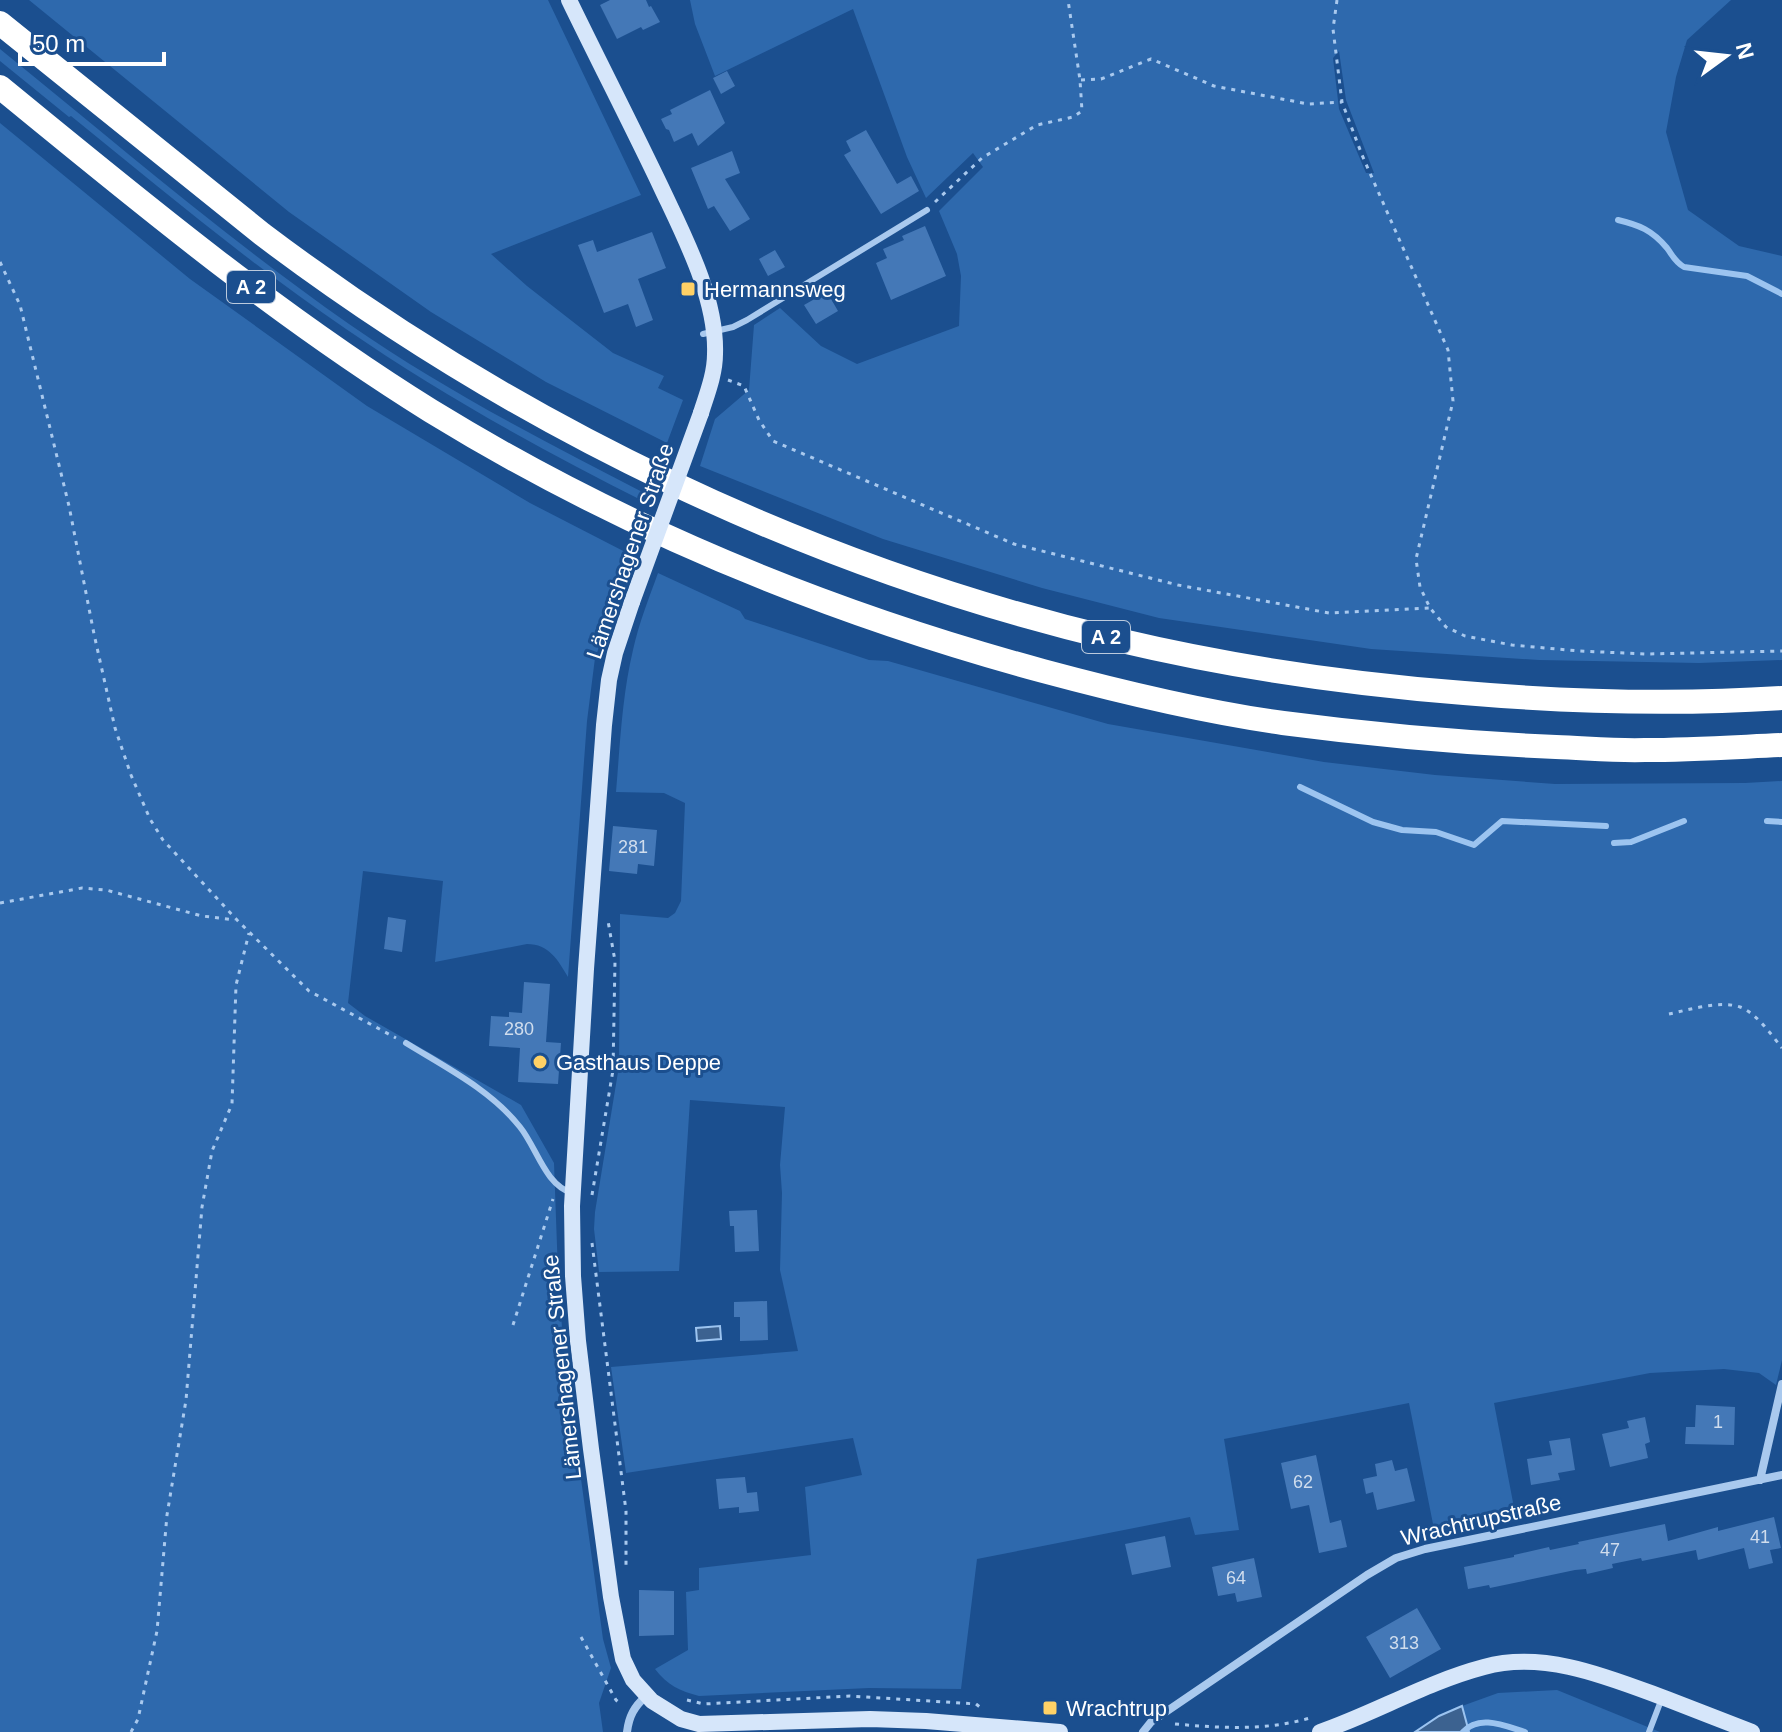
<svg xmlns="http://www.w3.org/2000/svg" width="1782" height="1732" font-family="Helvetica,sans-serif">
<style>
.green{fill:#2e69ad;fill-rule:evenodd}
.water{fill:#3c6290;stroke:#9cc4f0;stroke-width:2}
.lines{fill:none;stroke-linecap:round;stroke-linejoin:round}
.stream{stroke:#9cc4f0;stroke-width:6}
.building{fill:#4478b7}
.path{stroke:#a9c9ee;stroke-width:3;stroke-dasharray:4 6;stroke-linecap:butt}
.service{stroke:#a9c9ee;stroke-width:6}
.minor{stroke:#a9c9ee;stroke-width:8}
.secondary{stroke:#d6e6fa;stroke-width:16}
.motorway{stroke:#fff;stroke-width:24}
.secondary-bridge{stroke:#d6e6fa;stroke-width:16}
.poi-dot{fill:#ffd166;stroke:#1b4f8f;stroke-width:3}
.labels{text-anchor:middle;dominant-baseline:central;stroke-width:6;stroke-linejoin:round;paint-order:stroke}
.number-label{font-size:18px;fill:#d0dded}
.shield{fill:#1b4f8f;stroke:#bbcadd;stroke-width:2}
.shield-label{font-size:20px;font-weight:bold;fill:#fff}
.poi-label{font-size:22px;fill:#fff;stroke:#1b4f8f;text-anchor:start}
.street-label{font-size:22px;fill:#fff;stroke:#1b4f8f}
</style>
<rect width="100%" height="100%" fill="#1b4f8f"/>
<path class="green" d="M29,0h519l93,195 -150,59 36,32 86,67 51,23 -6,12 25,12 -16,43 -121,-61 -115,-70 -142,-100z
M690,0h1041l-44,40 -11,37 -10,55 22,78 51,36 43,10v404l-83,3 -160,-3 -168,-11 -212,-31 -117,-30 -159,-49 -183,-73 15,-47 34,-29 5,-65 26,-17 41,38 36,18 102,-38 2,-50 -4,-22 -18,-43 44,-44 -10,-14 -47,45 -19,-41 -54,-148 -138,67 -20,-52zM1339,51l7,49 28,73h-8l-27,-64 -6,-51z
M0,49c115,93 227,190 349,275 95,66 198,119 301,172l-3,7c-104,-52 -205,-108 -301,-174 -96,-65 -185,-140 -275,-213l-2,1 -69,-56z
M0,123l190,156 177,127 163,97 103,53 -38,102 -8,63 -19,256c-10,-17 -19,-33 -41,-33l-92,18 8,-81 -80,-10 -15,132 17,13 156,89 33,58 4,110 6,82 39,284 8,29 -12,35 4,29h-603z
M658,573l82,38 5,8 124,41 19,1 220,63 216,38 111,13 120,9 190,-1 37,-2v579l-6,25 -17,-12 -35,-4 -74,4 -156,30 22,115 -81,16 -26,-131 -185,36 15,91 -44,5 -5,-18 -213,42 -16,130 -92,-1 -170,8c-19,-5 -32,-11 -44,-27l33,-19 -2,-58 13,-2v-22l112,-13 -6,-68 57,-12 -9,-37 -227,35 -15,-106 187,-16 -18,-81 2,-77 -2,-28 5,-58 -95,-7 -11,171 -80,1 -5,-43 1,-17 24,-146 1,-152 48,4 7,-5 6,-12 4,-98 -21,-10 -48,-1c4,-47 6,-96 17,-142 6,-27 16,-52 25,-77z
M1557,1690l103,42h-191l-7,-26 36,-13z"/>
<path class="water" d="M720,1326l1,13 -24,2 -1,-13z
M1462,1706l7,26h-54l24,-16z"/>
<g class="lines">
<path class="stream" d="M1618,220c21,5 34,10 49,28 6,8 8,14 17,19l63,9 35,18
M1300,787l73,35 29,8 34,2 38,13 28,-24 104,5
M1767,821l15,1
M1614,843l17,-1 53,-21
M1463,1732c16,-18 42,-6 62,0"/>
</g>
<path class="building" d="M610,0h36l3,7 2,-1 9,16 -17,8 -2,-3 -24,12 -17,-34z
M727,71l8,15 -14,8 -8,-16z
M710,90l15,33 -27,23 -6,-13 -18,9 -5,-12 -3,-1 -5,-10 11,-5 -2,-4z
M866,130l31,54 14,-8 8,15 -38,23 -37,-59 7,-4 -5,-10z
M732,151l8,22 -15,6 25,40 -20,12 -16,-25 -6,3 -17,-41z
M925,226l21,50 -55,24 -15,-37 11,-5 -4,-9 21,-9 -2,-4z
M652,232l14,36 -28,11 15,41 -17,7 -8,-23 -24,9 -26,-68 15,-5 4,12z
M775,250l10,17 -17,9 -9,-17z
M827,292l11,19 -22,13 -12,-19z
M613,826l44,4 -3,36 -16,-2 -1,10 -28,-3z
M388,917l18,3 -4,32 -18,-3z
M524,982l26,2 -4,58 15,1 -3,41 -40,-2 2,-34 -31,-2 2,-30 18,1v-5l13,1z
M757,1210l2,41 -24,1 -1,-26h-4l-1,-15z
M767,1301l1,39 -28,1v-24h-6v-15z
M1696,1405l39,2 -1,38 -49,-1 1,-17h9z
M1645,1417l5,25 -5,2 3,14 -38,9 -8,-33 27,-6 -2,-7z
M1570,1438l5,32 -17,3 2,7 -29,5 -4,-26 25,-4 -3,-14z
M1316,1455l14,68 11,-3 6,27 -28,6 -10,-48 -18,4 -10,-46z
M1392,1460l3,11 12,-3 8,33 -38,9 -4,-18 -7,2 -3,-15 14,-3 -2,-12z
M745,1477l2,16 10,-1 2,19 -20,2v-6l-20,2 -3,-30z
M1774,1517l7,31 -11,2 3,13 -24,6 -5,-21 -46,12 -2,-10 -54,11 -1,-3 -29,6 1,4 -26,6 -1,-5 -11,1 -85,18 -1,-3 -21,4 -4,-22 50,-10v-2l35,-8 1,3 29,-6 -1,-2 87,-18 3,17 50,-14v4z
M1165,1536l6,31 -39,8 -7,-31z
M1254,1558l8,39 -25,5 -2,-9 -17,3 -6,-29z
M639,1590l35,1v44l-35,1z
M1417,1608l24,41 -51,29 -24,-41z"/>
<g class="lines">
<path class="path" d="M1337,0l-4,29 9,73 20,53 86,195 5,51 -37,158 4,28 10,21 16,19 19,9 47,9 67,6 68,3 135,-3
M1081,80l20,-1 50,-20 63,27 94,18 34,-2
M935,202l47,-44 55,-33 36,-8 9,-6 -2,-31 -12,-80
M0,262l20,43 49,201 25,128 21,94 16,47 19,44 13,21 74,80 72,71 87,47
M728,380l16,6 15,34 14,21 241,103 164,41 151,28 100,-5
M0,903l82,-15 24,2 96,26 33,4
M1669,1014c19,-4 51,-14 71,-7 16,6 31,27 42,41
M592,1195l21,-125 2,-109 -7,-40
M592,1243l34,268v54
M513,1325l40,-126
M581,1637l35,63 6,5
M687,1700l17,4 146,-8 126,8 5,4
M1175,1724c46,4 90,7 135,-6
M131,1732l7,-13 19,-88 10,-116 19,-115 16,-193 10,-56 20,-47 4,-119 13,-52"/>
<path class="service" d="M703,334l30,-7 14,-7 180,-110
M406,1043c39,24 85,47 114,84 17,21 25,58 52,66
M1649,1732l13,-34"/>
<path class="minor" d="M1760,1480l22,-96
M627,1732c2,-16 7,-25 19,-36
M1143,1732l8,-10 216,-147 29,-17 29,-9 357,-74"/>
<path class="secondary" d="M569,0c30,62 62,124 92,187 23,49 56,111 54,167 0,20 -8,40 -14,59
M632,602l-17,51 -6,27 -5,45 -18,244 -14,237 1,70 5,65 13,108 20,148 12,62 10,21 19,21 29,18 18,5 171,-5 56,2 134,11
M1320,1732c55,-19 107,-50 164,-65 61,-17 126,11 183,32 28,11 57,22 85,33"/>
<path class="motorway" d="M0,23l262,211c254,192 547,333 856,406 114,27 230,44 346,53 106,9 212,12 318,5
M0,87c139,114 278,229 431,324 189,116 398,202 612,260 78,21 160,41 240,52 91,12 182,20 273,24 30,1 59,4 89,3 45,0 91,-3 137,-5"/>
<path class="secondary-bridge" d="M632,602l69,-189"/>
</g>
<g class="poi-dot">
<rect x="680" y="281" width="16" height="16" rx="4"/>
<circle cx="540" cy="1062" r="8"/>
<rect x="1042" y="1700" width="16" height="16" rx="4"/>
</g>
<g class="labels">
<g class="number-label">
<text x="633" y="847">281</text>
<text x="519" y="1029">280</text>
<text x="1718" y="1422">1</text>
<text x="1303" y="1482">62</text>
<text x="1760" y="1537">41</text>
<text x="1610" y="1550">47</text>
<text x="1236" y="1578">64</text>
<text x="1404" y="1643">313</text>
</g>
<g class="shield">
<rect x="227" y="271" width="48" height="32" rx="6"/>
<rect x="1082" y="621" width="48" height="32" rx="6"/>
</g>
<g class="shield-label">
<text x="251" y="287">A 2</text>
<text x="1106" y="637">A 2</text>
</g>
<g class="poi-label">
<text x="704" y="289">Hermannsweg</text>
<text x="556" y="1062">Gasthaus Deppe</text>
<text x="1066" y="1708">Wrachtrup</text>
</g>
<g class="street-label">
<text transform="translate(630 551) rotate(-71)">Lämershagener Straße</text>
<text transform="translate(562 1367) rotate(-96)">Lämershagener Straße</text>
<text transform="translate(1481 1520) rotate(-13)">Wrachtrupstraße</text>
</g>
</g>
<g transform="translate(1726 56) rotate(75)" stroke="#1b4f8f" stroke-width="6" paint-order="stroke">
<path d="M0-6L14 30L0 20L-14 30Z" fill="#ffffff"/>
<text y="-12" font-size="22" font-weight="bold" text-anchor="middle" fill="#ffffff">N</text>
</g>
<path d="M20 52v12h144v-12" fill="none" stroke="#ffffff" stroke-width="4"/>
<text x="32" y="52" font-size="24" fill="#ffffff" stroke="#1b4f8f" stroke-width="6" paint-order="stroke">50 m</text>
</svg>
